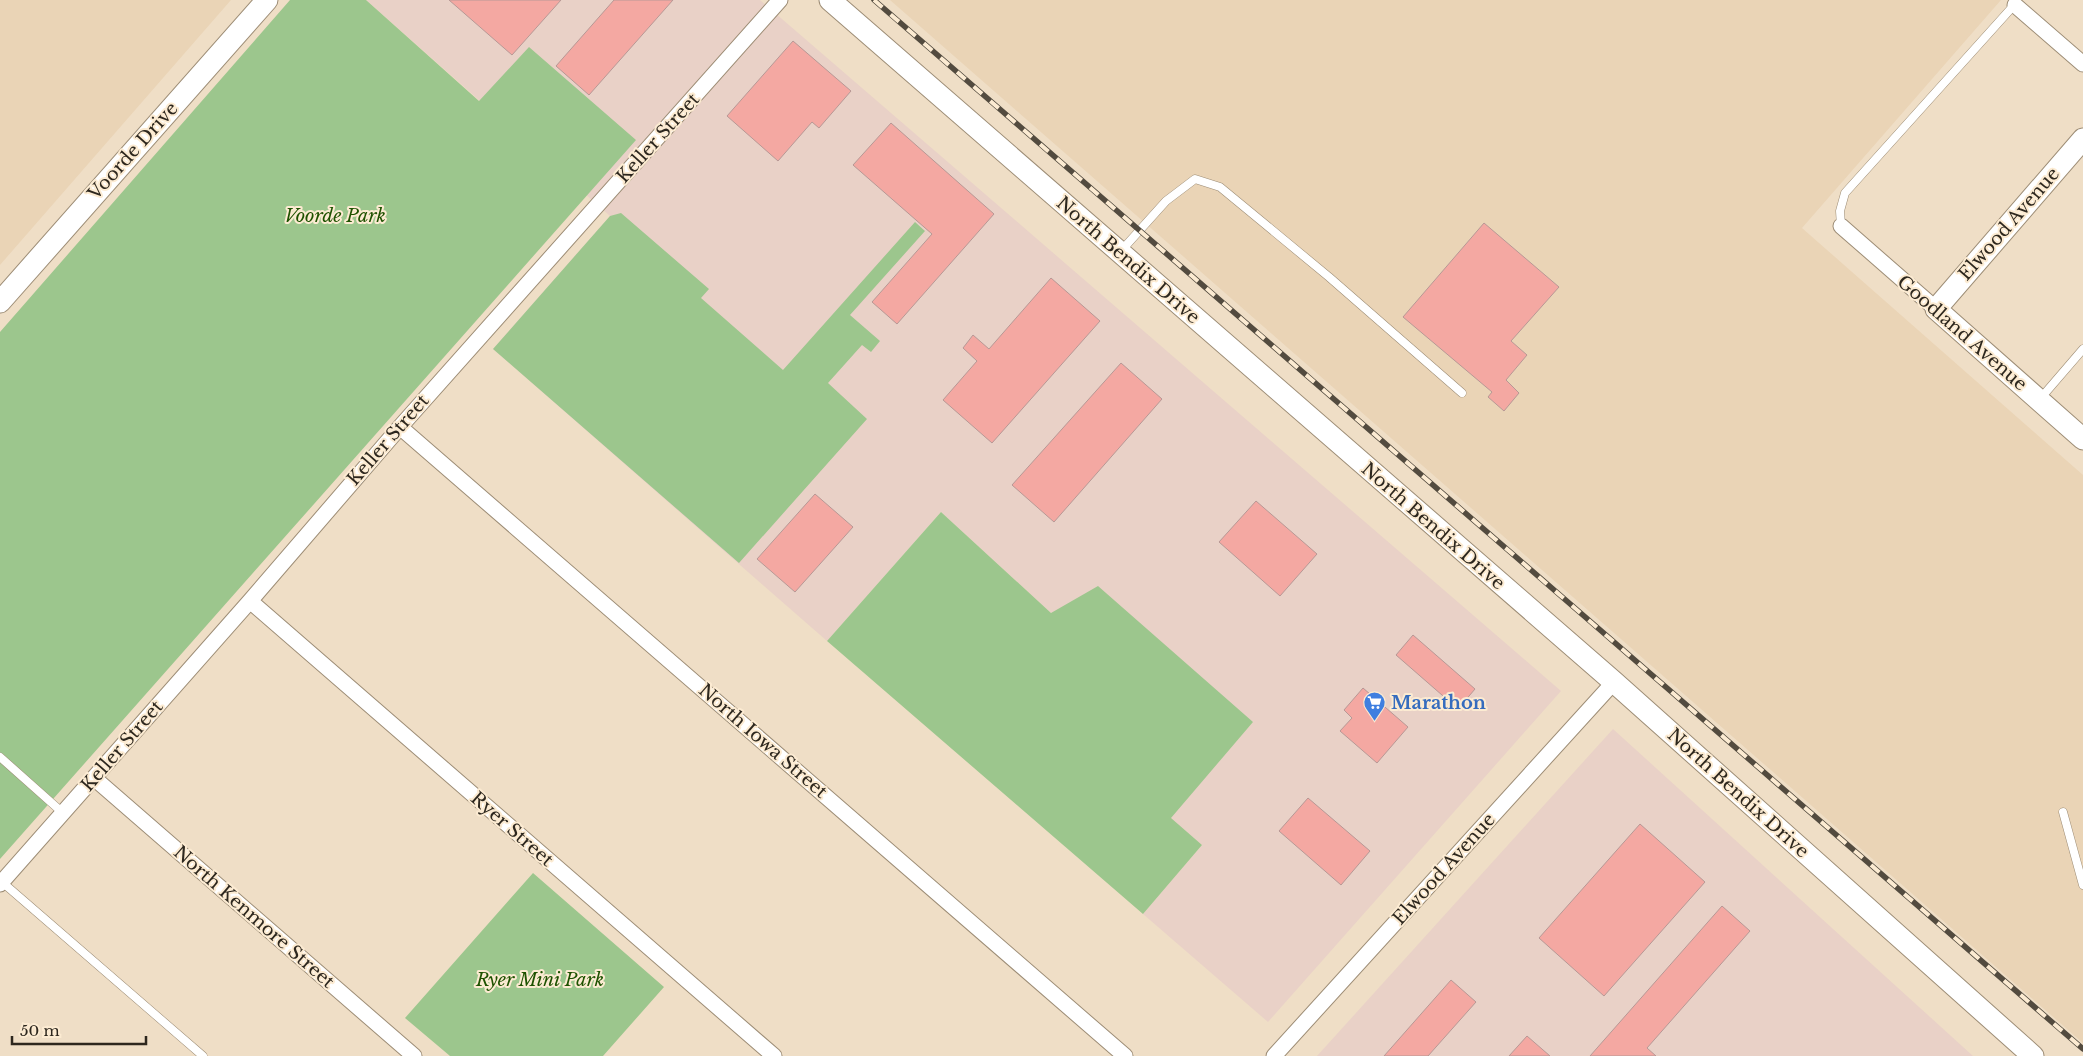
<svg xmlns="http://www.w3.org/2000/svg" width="2083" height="1056" font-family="'Libre Baskerville',serif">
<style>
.commercial{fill:#e9d1c7}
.built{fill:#ead4b6}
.green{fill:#9cc68d}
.building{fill:#f4a8a2;stroke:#b79895}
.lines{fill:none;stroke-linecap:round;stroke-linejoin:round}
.lane-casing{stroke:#9d8d76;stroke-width:9}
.street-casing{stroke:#9d8d76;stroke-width:17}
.secondary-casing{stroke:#9d8d76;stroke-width:23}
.lane{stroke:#fff;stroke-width:8}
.street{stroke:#fff;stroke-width:15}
.secondary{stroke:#fff;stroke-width:21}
.rail-casing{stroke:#534b3f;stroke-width:5.5}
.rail{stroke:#fcebd2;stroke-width:4;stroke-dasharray:11;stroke-linecap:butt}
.labels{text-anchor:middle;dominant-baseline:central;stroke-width:4;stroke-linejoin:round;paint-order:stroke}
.street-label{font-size:18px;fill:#2d271e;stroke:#fcebd2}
.park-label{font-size:18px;font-style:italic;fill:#1e5200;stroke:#fcebd2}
.shop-label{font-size:18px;font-weight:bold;fill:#366cbe;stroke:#fcebd2;text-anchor:start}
</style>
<rect width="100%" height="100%" fill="#efdec6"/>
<path class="commercial" d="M366,0h394l801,691 -293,331 -125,-108 59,-69 -32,-27 83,-96 -202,-109 -110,-101 -114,129 -334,-292 117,-133z
M1613,729l360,327h-656z"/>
<path class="built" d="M0,0h231l-231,265z
M890,0h1111l-199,228 281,247v568z"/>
<path class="green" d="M290,0h76l113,101 50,-54 107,93 -636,719v-527z
M621,213l88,76 -8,9 82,72 132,-148 10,9 -75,84 30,26 -9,11 -9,-7 -34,38 39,36 -128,144 -246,-214 117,-133z
M941,512l110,101 47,-27 155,136 -82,96 31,27 -59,69 -316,-273z
M533,873l131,114 -61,69h-153l-45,-38z"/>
<path class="building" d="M449,0h112l-49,55z
M614,0h59l-84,95 -33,-29z
M793,41l58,50 -32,37 -7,-6 -34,39 -51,-45z
M891,123l103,91 -97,110 -25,-22 60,-68 -79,-69z
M1484,223l75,64 -48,54 16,14 -21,25 13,13 -15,18 -16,-14 4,-5 -89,-75z
M1051,278l49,43 -108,122 -49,-43 34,-39 -14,-13 10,-13 16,14z
M1121,363l41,36 -108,123 -42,-37z
M815,494l38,33 -58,65 -38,-33z
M1256,501l61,53 -37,42 -61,-54z
M1413,635l62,54 -17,20 -62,-54z
M1363,688l45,39 -31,36 -37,-32 12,-13 -8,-8z
M1308,798l62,53 -29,34 -62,-54z
M1640,824l65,58 -101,114 -65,-58z
M1722,906l28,25 -103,117 9,8h-66z
M1451,980l25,22 -48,54h-44z
M1527,1036l23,20h-41z"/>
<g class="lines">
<defs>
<path id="lane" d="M1841,226l-1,-15 5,-18 171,-190
M1121,251l45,-50 29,-22 25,8 109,90 133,116
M2040,399l43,-50
M0,757l63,56
M2063,812l20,73
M2,882l201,174"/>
<path id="street" d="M2015,5l68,59
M1841,226l95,83
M400,427l725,629
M250,601l524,455
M94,778l320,278
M0,884l250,-283 150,-174 380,-427
M1274,1056l340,-374"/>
<path id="secondary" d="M830,0l784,682 419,374
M2083,139l-147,170 147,130
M0,302l267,-302"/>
</defs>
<use href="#lane" class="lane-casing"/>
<use href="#street" class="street-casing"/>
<use href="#secondary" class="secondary-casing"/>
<use href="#lane" class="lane"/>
<use href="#street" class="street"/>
<use href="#secondary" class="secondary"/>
<defs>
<path id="rail" d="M874,0l1209,1049"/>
</defs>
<use href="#rail" class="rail-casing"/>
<use href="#rail" class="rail"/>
</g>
<defs>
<symbol id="supermarket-pin" viewBox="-11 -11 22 30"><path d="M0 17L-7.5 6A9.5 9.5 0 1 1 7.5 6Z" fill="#3f7fe0" stroke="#fcebd2"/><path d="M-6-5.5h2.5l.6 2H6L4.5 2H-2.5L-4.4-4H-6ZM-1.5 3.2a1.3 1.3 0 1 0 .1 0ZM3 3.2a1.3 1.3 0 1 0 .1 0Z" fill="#fff"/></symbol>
</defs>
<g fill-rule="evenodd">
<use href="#supermarket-pin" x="1362" y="690" width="25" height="34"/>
</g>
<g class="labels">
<g class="street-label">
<text transform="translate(658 138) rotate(-48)">Keller Street</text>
<text transform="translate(133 151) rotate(-48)">Voorde Drive</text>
<text transform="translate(2009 224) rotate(-49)">Elwood Avenue</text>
<text transform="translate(1128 260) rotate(41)">North Bendix Drive</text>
<text transform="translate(1962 333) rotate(41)">Goodland Avenue</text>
<text transform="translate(388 440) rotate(-49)">Keller Street</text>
<text transform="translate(1433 526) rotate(41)">North Bendix Drive</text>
<text transform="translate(763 741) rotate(41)">North Iowa Street</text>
<text transform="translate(122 746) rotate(-49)">Keller Street</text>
<text transform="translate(1738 793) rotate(42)">North Bendix Drive</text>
<text transform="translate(512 829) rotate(41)">Ryer Street</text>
<text transform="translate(1444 869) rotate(-48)">Elwood Avenue</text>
<text transform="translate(254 917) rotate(41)">North Kenmore Street</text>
</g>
<g class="park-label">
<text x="335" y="216">Voorde Park</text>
<text x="540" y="980">Ryer Mini Park</text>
</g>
<g class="shop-label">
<text x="1391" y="703">Marathon</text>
</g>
</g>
<path d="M12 1036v8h134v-8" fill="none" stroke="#2d271e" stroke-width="2.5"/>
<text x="20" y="1036" font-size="15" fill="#2d271e" stroke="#fcebd2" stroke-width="4" paint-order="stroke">50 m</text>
</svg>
